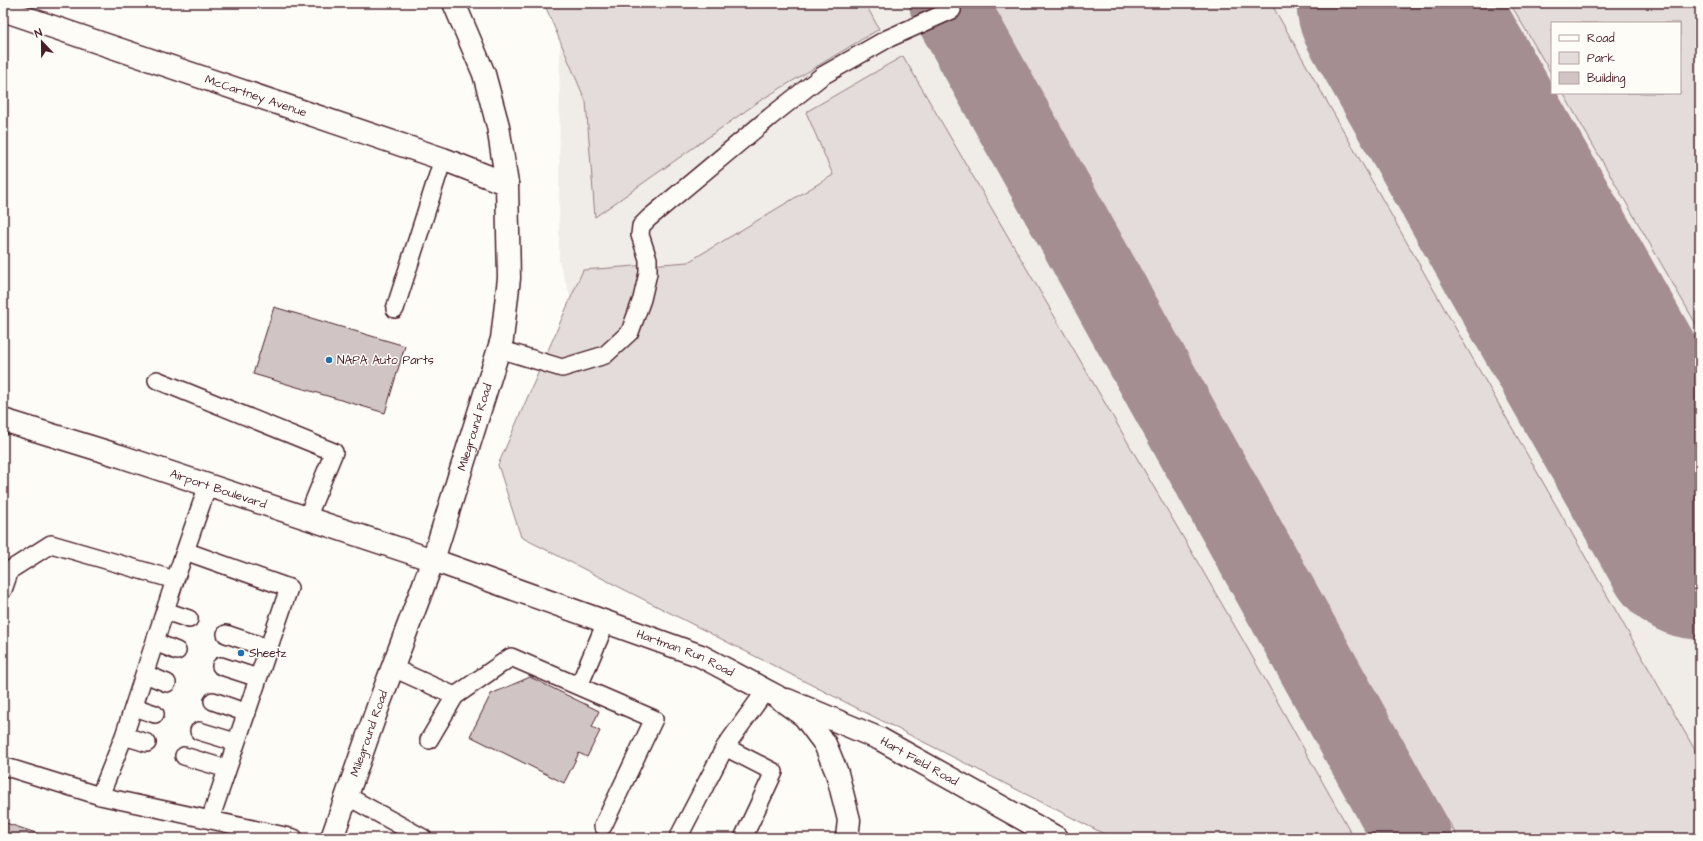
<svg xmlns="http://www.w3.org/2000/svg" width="1703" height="841" font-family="'Architects Daughter',sans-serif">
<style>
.built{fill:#f0ece8;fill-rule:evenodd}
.green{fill:#e3dcda;stroke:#967e82}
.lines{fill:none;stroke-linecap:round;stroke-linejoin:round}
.taxiway{stroke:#a48e91;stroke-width:78}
.runway{stroke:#a48e91;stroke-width:195}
.building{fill:#d0c5c4;stroke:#4a1f2b}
.lane-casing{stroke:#4a1f2b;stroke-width:20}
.street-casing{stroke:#4a1f2b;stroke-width:25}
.secondary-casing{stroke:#4a1f2b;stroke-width:25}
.primary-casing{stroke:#4a1f2b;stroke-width:25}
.lane{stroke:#fdfcf7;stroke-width:17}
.street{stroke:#fdfcf7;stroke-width:22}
.secondary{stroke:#fdfcf7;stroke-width:22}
.primary{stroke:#fdfcf7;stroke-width:22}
.poi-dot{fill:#1f6fb2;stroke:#fdfcf7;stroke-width:1.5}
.labels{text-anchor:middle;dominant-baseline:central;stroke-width:3;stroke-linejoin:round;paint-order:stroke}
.street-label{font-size:12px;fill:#4a1f2b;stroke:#fdfcf7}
.poi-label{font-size:12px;fill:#4a1f2b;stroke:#fdfcf7;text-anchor:start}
</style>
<rect width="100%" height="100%" fill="#fdfcf7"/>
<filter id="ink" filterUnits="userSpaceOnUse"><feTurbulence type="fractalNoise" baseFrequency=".025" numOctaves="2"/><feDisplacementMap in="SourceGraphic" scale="8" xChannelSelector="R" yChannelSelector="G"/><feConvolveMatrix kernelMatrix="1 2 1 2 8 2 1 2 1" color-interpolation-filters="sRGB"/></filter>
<g filter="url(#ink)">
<path class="built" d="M552,3h1148v835h-511l-520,-231 -110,-346 1,-233zM1552,23h128v70h-128z"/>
<path class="green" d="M544,3h321l14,26 -118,71 -166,117 -9,-115z
M983,3h288l429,756v79h-242z
M1510,3h190v328l-137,-238h117v-70h-128v52z
M903,56l341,586 110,196h-242l-591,-301 -23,-72 85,-195 105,-8 145,-87 -27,-63z"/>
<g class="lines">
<path class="taxiway" d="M948,3l465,835"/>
<path class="runway" d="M1394,3l306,539"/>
</g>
<path class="building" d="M274,307l131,39 -20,67 -132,-39z
M530,677l69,34 -7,16 8,4 -13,26 -8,-4 -15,30 -94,-47 21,-42z
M3,822l36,12 -1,4h-35z"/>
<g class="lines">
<defs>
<path id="lane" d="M395,309l48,-150
M499,349l63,19 43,-13 25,-23 12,-33 6,-26v-14l-8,-24 1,-9 8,-8 121,-101 52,-41 65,-37 65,-29
M157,380l177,72 -27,66
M185,551l104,37c-26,77 -53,154 -79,232
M3,590l7,-20 41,-26 124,36 33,-95
M165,611l24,8
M226,634l42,14
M155,642l22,9
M221,666l37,12
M393,668l62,28 56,-39 143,62 -51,107
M145,674l22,9
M579,686l27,-64
M213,701l34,12
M134,707l21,7
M199,731l36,11
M124,736l23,7
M429,740l26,-44
M725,747l49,25 -31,66
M184,756l43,13
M3,766l97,30 194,42
M100,796l24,-60 51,-156
M347,796l76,42
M678,838l47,-91 41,-57"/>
<g id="street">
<path id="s1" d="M3,10l440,149 64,25"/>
<path id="s2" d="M3,420l117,36 313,104"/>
<path id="s3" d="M787,700l93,39 177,99"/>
</g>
<g id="secondary">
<path id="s4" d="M433,560l268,96 75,40 28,20 21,28 12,29 12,47 -2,18"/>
</g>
<g id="primary">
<path id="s5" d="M332,838l47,-134 54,-144 69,-221 7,-61 -2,-94 -9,-58 -14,-52 -30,-71"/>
</g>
</defs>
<use href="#lane" class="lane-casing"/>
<use href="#street" class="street-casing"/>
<use href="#secondary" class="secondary-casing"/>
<use href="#primary" class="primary-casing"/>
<use href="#lane" class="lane"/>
<use href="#street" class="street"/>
<use href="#secondary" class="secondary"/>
<use href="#primary" class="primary"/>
</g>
</g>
<g class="poi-dot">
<circle cx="329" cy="360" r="4"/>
<circle cx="241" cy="653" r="4"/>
</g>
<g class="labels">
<g class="street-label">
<text stroke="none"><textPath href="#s1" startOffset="267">McCartney Avenue</textPath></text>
<text stroke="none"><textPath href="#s5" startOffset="435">Mileground Road</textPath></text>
<text stroke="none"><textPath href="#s2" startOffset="226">Airport Boulevard</textPath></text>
<text stroke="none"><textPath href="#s4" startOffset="269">Hartman Run Road</textPath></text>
<text stroke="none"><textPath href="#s5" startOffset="111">Mileground Road</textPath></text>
<text stroke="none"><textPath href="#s3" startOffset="146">Hart Field Road</textPath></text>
</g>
<g class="poi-label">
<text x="337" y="360">NAPA Auto Parts</text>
<text x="249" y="653">Sheetz</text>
</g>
</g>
<rect width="1703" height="841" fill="none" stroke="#fdfcf7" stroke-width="16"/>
<rect x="8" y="8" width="1687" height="825" fill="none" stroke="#4a1f2b" stroke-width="1.5" filter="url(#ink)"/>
<rect x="1551" y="22" width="130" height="72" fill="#fdfcf7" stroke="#b5a4a5"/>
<rect x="1559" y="35" width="20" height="6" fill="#fdfcf7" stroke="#b5a4a5"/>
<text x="1587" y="42" font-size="12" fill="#4a1f2b">Road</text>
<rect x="1559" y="52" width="20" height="12" fill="#e3dcda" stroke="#b5a4a5"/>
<text x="1587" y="62" font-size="12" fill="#4a1f2b">Park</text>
<rect x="1559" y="72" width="20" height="12" fill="#d0c5c4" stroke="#b5a4a5"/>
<text x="1587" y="82" font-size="12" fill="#4a1f2b">Building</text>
<g transform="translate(42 42) rotate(338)" stroke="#fdfcf7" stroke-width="3" paint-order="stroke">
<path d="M0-3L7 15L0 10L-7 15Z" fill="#4a1f2b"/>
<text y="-6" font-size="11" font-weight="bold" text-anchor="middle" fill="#4a1f2b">N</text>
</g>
</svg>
